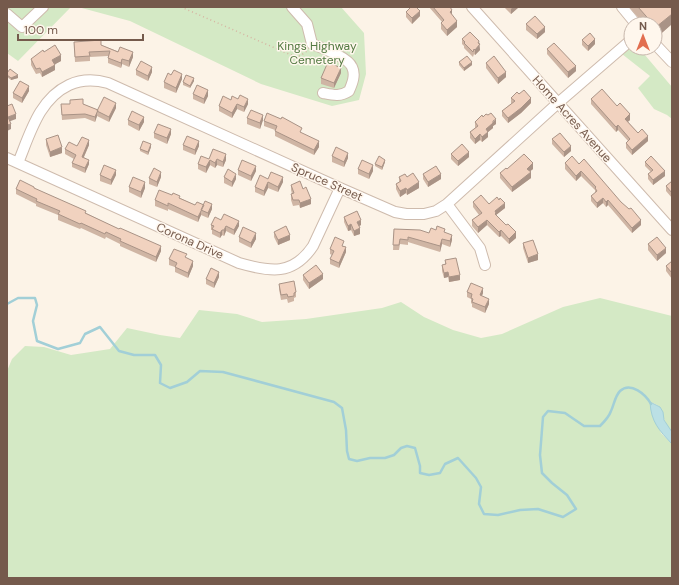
<svg xmlns="http://www.w3.org/2000/svg" width="679" height="585" font-family="'DM Sans',sans-serif">
<style>
.green{fill:#d4e9c5}
.water{fill:#bbe0e5;stroke:#a2cfd7}
.lines{fill:none;stroke-linecap:round;stroke-linejoin:round}
.stream{stroke:#a2cfd7;stroke-width:2.5}
.minor-casing{stroke:#cebbad;stroke-width:12}
.path{stroke:#d6b5a2;stroke-width:1.5;stroke-dasharray:1 3;stroke-linecap:butt}
.minor{stroke:#fff;stroke-width:10}
.wall{fill:#cfb5a4}
.shaded-wall{fill:#a99386}
.building{fill:#f1d2bf;stroke:#a99386}
.labels{text-anchor:middle;dominant-baseline:central;stroke-width:3;stroke-linejoin:round;paint-order:stroke}
.park-label{font-size:12px;fill:#547a43;stroke:#fff7ed}
.street-label{font-size:12px;fill:#755a4c;stroke:#fff7ed}
</style>
<rect width="100%" height="100%" fill="#fcf3e7"/>
<path class="green" d="M7,7h64l-53,54 -11,-8z
M78,7h263l23,26 2,41 -7,26 -27,6 -71,-22 -131,-63z
M631,47v1h8l33,39v32l-5,-4 -13,-6 -16,-21 12,-12 -28,-22z
M600,298l72,18v116c-3,-3 -6,-7 -7,-11 -5,-11 0,-14 -15,-19l11,31 11,11v134h-665v-207l5,-12 13,-13 19,1 27,8 39,-6 17,-21 33,7 20,3 19,-28 38,4 25,8 44,-3 76,-11 19,-6 23,15 29,13 28,8 21,-4 61,-27z"/>
<path class="water" d="M650,402l10,5 3,5 1,8 8,12v12c-13,-14 -21,-22 -22,-42z"/>
<g class="lines">
<path class="stream" d="M7,304l11,-6h17l2,7 -4,16 4,20 21,8 22,-6 5,-9 15,-7 19,24 15,4h21l6,10 -1,18 10,5 17,-6 13,-11 23,1 111,30 8,6 4,22 1,21 2,8 8,2 13,-3h15l9,-3 7,-7 6,-2 8,2 5,18v7l9,2 11,-2 5,-9 13,-6 18,20 5,9 -2,17 5,10 14,1 22,-5 18,-1 25,8 13,-8 -9,-14 -15,-12 -10,-10 -2,-18 3,-38 5,-6 17,2 19,13h16c4,-4 9,-9 11,-15 3,-6 4,-15 9,-20 11,-10 26,4 31,13"/>
<defs>
<path id="minor" d="M292,7l15,17 5,20c10,4 36,13 40,23 4,8 0,17 -3,24 -9,6 -16,4 -26,2
M472,7l200,223
M622,7l14,17
M7,14l15,13 21,-20
M655,44l17,18
M7,158l232,105c31,9 54,13 74,-17l27,-58
M18,163c12,-29 21,-64 51,-78 13,-6 25,-6 39,-2l232,105 55,24 11,2h18l12,-3 11,-7 111,-101 73,-63
M447,204l33,44 5,17"/>
</defs>
<use href="#minor" class="minor-casing"/>
<path class="path" d="M181,7l110,48 9,1 7,-5"/>
<use href="#minor" class="minor"/>
</g>
<path class="wall" d="M429,7h21l2,8 5,12 -10,9 -6,-7v-6l1,-1z
M504,7h15l-8,7z
M629,7h43v17l-16,14 -1,-2v-12h-11z
M406,12l14,4 -8,8 -6,-7z
M526,24l19,8 -8,7 -11,-9z
M462,39l17,5 1,6 -5,5 -1,-1 -1,3 -9,-9v-2l-2,-2z
M582,40l13,4 -7,7 -6,-6z
M74,42l27,3 32,12 -4,10 -7,-3 -1,4 -13,-5v-7l-18,1v4l-15,1z
M547,49l29,22 -8,7 -21,-24z
M44,52l17,9 -6,3v6l-13,7 -2,-4 -4,1 -5,-9v-6z
M459,62l13,3 -8,6 -5,-6z
M486,63l20,14 -8,7 -12,-16z
M136,70l16,2 -4,9 -12,-6z
M7,73l11,5 -7,2 -4,-3z
M341,73l-7,15 -13,-4v-6z
M182,79l-6,14 -12,-5v-6z
M194,81l-4,7 -7,-3v-3z
M29,91l-7,12 -9,-5v-5z
M193,94l15,2 -4,8 -11,-5z
M519,94l12,9 -10,10 -13,10 -6,-7v-5l10,-8h-1v-5z
M591,99l39,21 -2,2 10,11 10,8 -16,14 -6,-7v-5l2,-2 -10,-11 -2,2 -25,-28z
M231,100l17,4 -4,8 -7,-3 -5,9 -13,-7v-5z
M61,104h22l15,6 18,-2 -7,14 -12,-6 -2,6 -10,-4 -23,2z
M483,117l13,7 -3,2v2l-5,4v5l-6,5 -2,-2 -5,4 -5,-6v-6l5,-4v-6z
M247,118l16,2 -3,9 -13,-5z
M128,120l16,2 -5,9 -11,-6z
M264,121l38,12 17,14 -5,8 -39,-19v-6l-11,-4z
M154,133l17,1 -4,10 -13,-6z
M46,139l16,14 -12,4 -4,-12z
M552,139l19,12 -7,6 -12,-13z
M89,145l-5,12 5,7 -4,9 -13,-6v-4l2,-4 -9,-5v-5l12,-3z
M183,145l16,1 -4,9 -12,-5z
M151,147l-3,8 -8,-4v-2z
M451,154l18,3 -11,9 -7,-7z
M332,156l16,2 -4,9 -12,-5z
M209,159l17,1 -3,7 -6,-2 -2,3 -5,-3 -4,8 -8,-4v-5z
M385,162l-3,8 -7,-4v-2z
M645,162l20,14 -12,9 -5,-6v-5l3,-2 -6,-6z
M565,163l14,1 62,61 -9,8 -24,-28 -2,2 -3,-4 -6,5 -6,-7v-5l4,-3v-3l-14,-14 -5,5 -11,-12z
M358,169l15,2 -4,8 -11,-5z
M507,169h26l-3,2 1,7 -19,14 -12,-14v-5z
M238,170l18,1 -5,10 -13,-6z
M423,174l18,5 -13,8 -5,-8z
M100,175h16l-5,10 -11,-4z
M161,177l-4,10 -8,-3v-6z
M224,177l12,2 -4,8 -8,-4z
M399,177h8l12,11 -12,7 -1,-2 -6,4 -4,-8v-5l3,-2z
M268,179l15,3 -5,10 -10,-4 -4,8 -9,-4v-5z
M672,181v17l-6,-7v-5z
M291,185l20,19 -11,4 -1,-3 -6,1 -2,-6v-6h1l-1,-4z
M129,187l16,1 -4,10 -12,-6z
M16,189h18l52,24 75,38 -5,11 -36,-16v-2l-14,-7 -1,2 -24,-11 -1,1 -22,-9v-5l-22,-9v-2l-20,-10z
M180,198l15,7 17,4 -4,9 -7,-3 -3,7 -30,-13v2l-13,-5v-6z
M473,202l16,2 16,4 -9,7 20,23 -7,6 -8,-8 -2,1 -12,-12 -9,8 -6,-7v-6l7,-5 -6,-8z
M344,217l17,8 -2,1 1,8 -6,2 -3,-6 -3,1 -4,-9z
M221,220l18,6 -5,9 -8,-4 -2,5 -2,-1 -2,3 -8,-4v-4h-1v-5z
M394,229l35,4h16l7,7 -2,7 -8,-3 -2,8 -32,-10v3l-8,-1 -1,6h-6z
M274,232l16,8 -12,5 -4,-8z
M239,237l17,2 -5,9 -12,-6z
M523,243l15,17 -10,3 -5,-15z
M648,244l18,9 -9,8 -9,-11z
M344,246l2,6 -7,16 -9,-4v-5l2,-4 -2,-1v-5z
M187,258l6,8 -5,12 -13,-6v-5l-6,-2v-6z
M445,260l15,20 -11,2 -1,-5 -4,1 -2,-7v-6h3z
M672,261v18l-6,-8v-5z
M303,275l20,4 -14,10 -6,-9z
M219,277l-5,11 -8,-4v-5z
M279,284l17,8v5l-2,1v3l-6,2 -1,-4 -6,1 -2,-11z
M467,292l16,1 -1,3 7,8 -4,9 -13,-6v-3l-1,-1v-4l-4,-2z"/>
<path class="shaded-wall" d="M513,7h6l-8,7v-5z
M452,10v5l-2,-3z
M420,11v5l-8,8v-6z
M672,14v10l-16,14v-11z
M457,21v6l-10,9v-6z
M545,27v5l-8,7v-5z
M595,39v5l-7,7v-5z
M479,41l1,9 -5,5v-5l3,-7z
M133,52v5l-4,10v-6z
M61,55v6l-9,5v-6z
M122,59v5l-1,4v-5z
M472,62v3l-8,6v-3z
M55,65v5l-13,7v-5z
M576,66v5l-8,7v-6z
M152,67v5l-4,9v-5z
M341,68v5l-7,15v-5z
M506,72v5l-8,7v-6z
M182,74v5l-6,14v-5z
M18,75v3l-7,2v-2z
M194,78v3l-4,7v-2z
M29,86v5l-7,12v-5z
M208,90v6l-4,8v-5z
M531,98v5l-10,10 -13,10v-5z
M248,99v5l-4,8v-5z
M116,103v5l-7,14v-5z
M237,104v5l-5,9v-5z
M97,111v5l-2,6v-5z
M16,114v5l-8,3v-5z
M630,114v6l-5,4v-5z
M263,115v5l-3,9v-6z
M144,117v5l-5,9v-6z
M496,119v5l-3,2v2l-5,4v5l-6,5v-5l4,-8z
M11,124v5l-4,2v-6z
M618,125v5l-2,2v-5z
M171,129v5l-4,10v-6z
M480,134v6l-5,4v-5z
M648,136v5l-16,14v-5z
M89,140v5l-7,16v-4z
M199,141v5l-4,9v-5z
M319,141v6l-5,8v-5z
M151,144v3l-3,8v-3z
M571,146v5l-7,6v-5z
M62,147v6l-12,4v-5z
M469,152v5l-11,9v-5z
M348,153v5l-4,9v-5z
M226,154v6l-3,7v-5z
M217,159v6l-2,3v-5z
M89,160v4l-4,9v-5z
M210,160v5l-4,8v-6z
M385,160v2l-3,8v-3z
M533,163v6l-6,5v-5z
M373,165v6l-4,8v-5z
M256,166v5l-5,10v-5z
M116,170v5l-5,10v-5z
M581,171v5l-5,5v-5z
M665,171v5l-12,9v-5z
M161,172v5l-4,10v-5z
M531,172v6l-19,14v-5z
M236,174v5l-4,8v-5z
M441,174v5l-13,8v-5z
M8,175v5l-1,3v-5z
M283,177v5l-5,10v-5z
M145,182v6l-4,10v-6z
M268,182v6l-4,8v-5z
M419,182v6l-12,7v-5z
M406,188v5l-6,4v-6z
M603,198v5l-6,5v-5z
M311,199v5l-11,4v-5z
M608,200v5l-2,2v-5z
M505,203v5l-9,7 -1,4v-8z
M212,204v5l-4,9v-5z
M204,205l-3,5v5l-3,7v-5z
M361,220v5l-4,2v-5z
M487,220v5l-9,8v-6z
M641,220v5l-9,8v-5z
M239,221v5l-5,9v-5z
M351,224v6l-3,1v-5z
M226,226v5l-2,5v-6z
M360,228v6l-6,2v-5z
M222,230v5l-2,3v-5z
M501,230v6l-2,1v-5z
M516,232v6l-7,6v-5z
M256,233v6l-5,9v-5z
M290,235v5l-12,5v-5z
M452,235v5l-2,7v-6z
M442,239v5l-2,8v-6z
M161,246v5l-5,11v-5z
M346,247v5l-7,16v-5z
M666,248v5l-9,8v-6z
M538,254v6l-10,3v-5z
M193,261v5l-5,12v-5z
M219,272v5l-5,11v-5z
M448,272v5l-4,1v-5z
M323,274v5l-14,10v-6z
M460,275v5l-11,2v-5z
M483,288v5l-3,7v-5z
M489,299v5l-4,9v-6z"/>
<path class="building" d="M411,7h5l4,4 -8,7 -6,-6z
M433,7h17l2,3 -2,2 7,9 -10,9 -6,-7 3,-3z
M638,7h34v7l-16,13 -1,-1v-2h-2z
M535,16l10,11 -8,7 -11,-10z
M470,32l9,9 -1,2 2,1 -5,6 -1,-1 -1,3 -9,-9 1,-1 -3,-3z
M590,33l5,6 -7,7 -6,-6z
M101,40v5l17,7 2,-5 13,5 -4,9 -7,-2 -1,4 -13,-5 2,-7 -21,1 1,4 -15,1 -1,-15z
M554,43l22,23 -8,6 -21,-23z
M55,45l6,10 -9,5 3,5 -13,7 -2,-4 -4,1 -5,-10 12,-9 1,2z
M467,56l5,6 -8,6 -5,-6z
M494,56l12,16 -8,6 -12,-15z
M141,61l11,6 -4,9 -12,-6z
M328,62l13,6 -7,15 -13,-5z
M10,69l8,6 -7,3 -4,-3v-2z
M174,70l8,4 -6,14 -12,-6 4,-9 3,2z
M186,75l8,3 -4,8 -7,-4z
M20,81l9,5 -7,12 -9,-5z
M197,85l11,5 -4,9 -11,-5z
M602,89l15,17 3,-3 10,11 -5,5 13,14 4,-4 6,7 -16,14 -6,-7 4,-4 -12,-14 -2,2 -25,-28z
M524,90l7,8 -10,10 -13,10 -6,-7 13,-10 -4,-3 6,-6 2,2z
M240,95l8,4 -4,8 -7,-3 -5,9 -13,-7 4,-10 8,4 1,-4 6,3z
M104,97l12,6 -7,14 -12,-6z
M83,99v5l15,6 -3,7 -10,-3 -23,1 -1,-11h9v-4z
M12,104l4,10 -8,3 3,7 -4,1v-19z
M251,110l12,5 -3,8 -13,-5z
M132,111l12,6 -5,8 -11,-5z
M267,113l14,6 1,-2 20,11 -2,4 19,9 -5,9 -39,-19 2,-5 -13,-5z
M491,113l5,6 -3,2v2l-7,6 2,3 -6,5 -2,-3 -5,5 -5,-7 8,-6 -3,-4 7,-7 1,2 3,-3 2,1z
M158,124l13,5 -4,9 -13,-5z
M560,133l11,13 -7,6 -12,-13z
M58,135l4,12 -12,5 -4,-13z
M187,136l12,5 -4,9 -12,-5z
M82,137l7,3 -7,17 7,3 -4,8 -13,-5 4,-8 -11,-6 4,-7 8,4z
M143,141l8,3 -3,8 -8,-3z
M462,144l7,8 -11,9 -7,-7z
M336,147l12,6 -4,9 -12,-6z
M213,149l13,5 -3,8 -6,-3 -2,4 -5,-3 -4,7 -8,-3 3,-8 8,3z
M524,154l9,9 -6,6 4,3 -19,15 -12,-14 6,-5 1,1z
M379,156l6,4 -3,7 -7,-3z
M572,156l7,8 5,-5 37,43 8,7 2,-1 10,12 -9,8 -24,-28 -2,2 -3,-4 -6,5 -6,-7 6,-5 -2,-3 1,-1 -15,-16 -5,5 -11,-13z
M651,156l14,15 -12,9 -5,-6 5,-4 -8,-8z
M242,160l14,6 -5,10 -13,-6z
M362,160l11,5 -4,9 -11,-5z
M104,165l12,5 -5,10 -11,-5z
M436,166l5,8 -13,8 -5,-8z
M154,168l7,4 -4,10 -8,-4z
M228,169l8,5 -4,8 -8,-5z
M271,172l12,5 -5,10 -10,-5 -4,9 -9,-4 5,-12 8,4z
M413,173l6,9 -12,8 -1,-2 -6,3 -4,-7 5,-3 -2,-4 6,-3 2,3z
M133,177l12,5 -4,10 -12,-5z
M20,180l14,7v1l52,23 -1,2 34,16 1,-1 41,18 -5,11 -36,-16 1,-2 -15,-7 -1,2 -24,-11 -1,1 -22,-10 2,-3 -24,-10 1,-2 -21,-10z
M300,181l3,8 3,-2 5,12 -11,4 -1,-3h-6l-2,-6 3,-1 -3,-8z
M672,181v12l-6,-7z
M159,190l13,5 1,-2 7,3 -1,2 16,7 2,-3 7,3 -6,12 -30,-14v3l-13,-6z
M481,195l8,9 8,-7 2,3 1,-2 5,5 -10,8 1,2 -1,1 11,11 2,-1 8,8 -7,7 -8,-9 -2,2 -12,-12 -9,7 -6,-7 10,-7 -9,-11z
M205,201l7,3 -4,9 -7,-3z
M357,211l4,9 -4,2 3,6 -6,3 -3,-7 -3,2 -4,-9z
M224,214l15,7 -5,9 -8,-4 -2,4h-2l-2,3 -8,-4 2,-3 -3,-1 4,-8 6,3z
M286,226l4,9 -12,5 -4,-8z
M437,226l8,3 -1,3 8,3 -2,6 -8,-2 -2,7 -32,-9v3l-8,-1 -1,6h-6l1,-16 26,1 9,3 2,-5 5,2z
M243,227l13,6 -5,10 -12,-6z
M335,237l9,4 -2,5 4,1 -7,16 -9,-4 4,-8 -4,-2z
M657,237l9,11 -9,7 -9,-11z
M533,240l5,14 -10,4 -5,-15z
M174,249l13,5 -2,3 8,4 -5,12 -13,-6 2,-4 -8,-4z
M456,258l4,17 -11,2 -1,-5 -4,1 -2,-8 4,-1 -1,-4z
M672,261v12l-6,-7z
M316,265l7,9 -14,9 -6,-8z
M211,268l8,4 -5,11 -8,-4z
M294,281l2,11 -2,1v3l-6,1 -1,-3 -6,1 -2,-11z
M471,283l12,5 -3,7 9,4 -4,8 -13,-5 1,-3 -2,-1 1,-4 -5,-2z"/>
<g class="labels">
<g class="park-label">
<text x="317" y="46">Kings Highway<tspan x="317" dy="14">Cemetery</tspan></text>
</g>
<g class="street-label">
<text transform="translate(572 119) rotate(48)">Home Acres Avenue</text>
<text transform="translate(327 182) rotate(24)">Spruce Street</text>
<text transform="translate(190 241) rotate(24)">Corona Drive</text>
</g>
</g>
<rect width="679" height="585" fill="none" stroke="#755a4c" stroke-width="16"/>
<g transform="translate(643 36)"><circle r="19" fill="#fff7ed" stroke="#c8b8ad"/>
<path d="M0-3L7 15L0 10L-7 15Z" fill="#e26e4f"/>
<text y="-6" font-size="11" font-weight="bold" text-anchor="middle" fill="#755a4c">N</text>
</g>
<path d="M18 34v6h125v-6" fill="none" stroke="#755a4c" stroke-width="2"/>
<text x="24" y="34" font-size="12" fill="#755a4c" stroke="#fff7ed" stroke-width="3" paint-order="stroke">100 m</text>
</svg>
